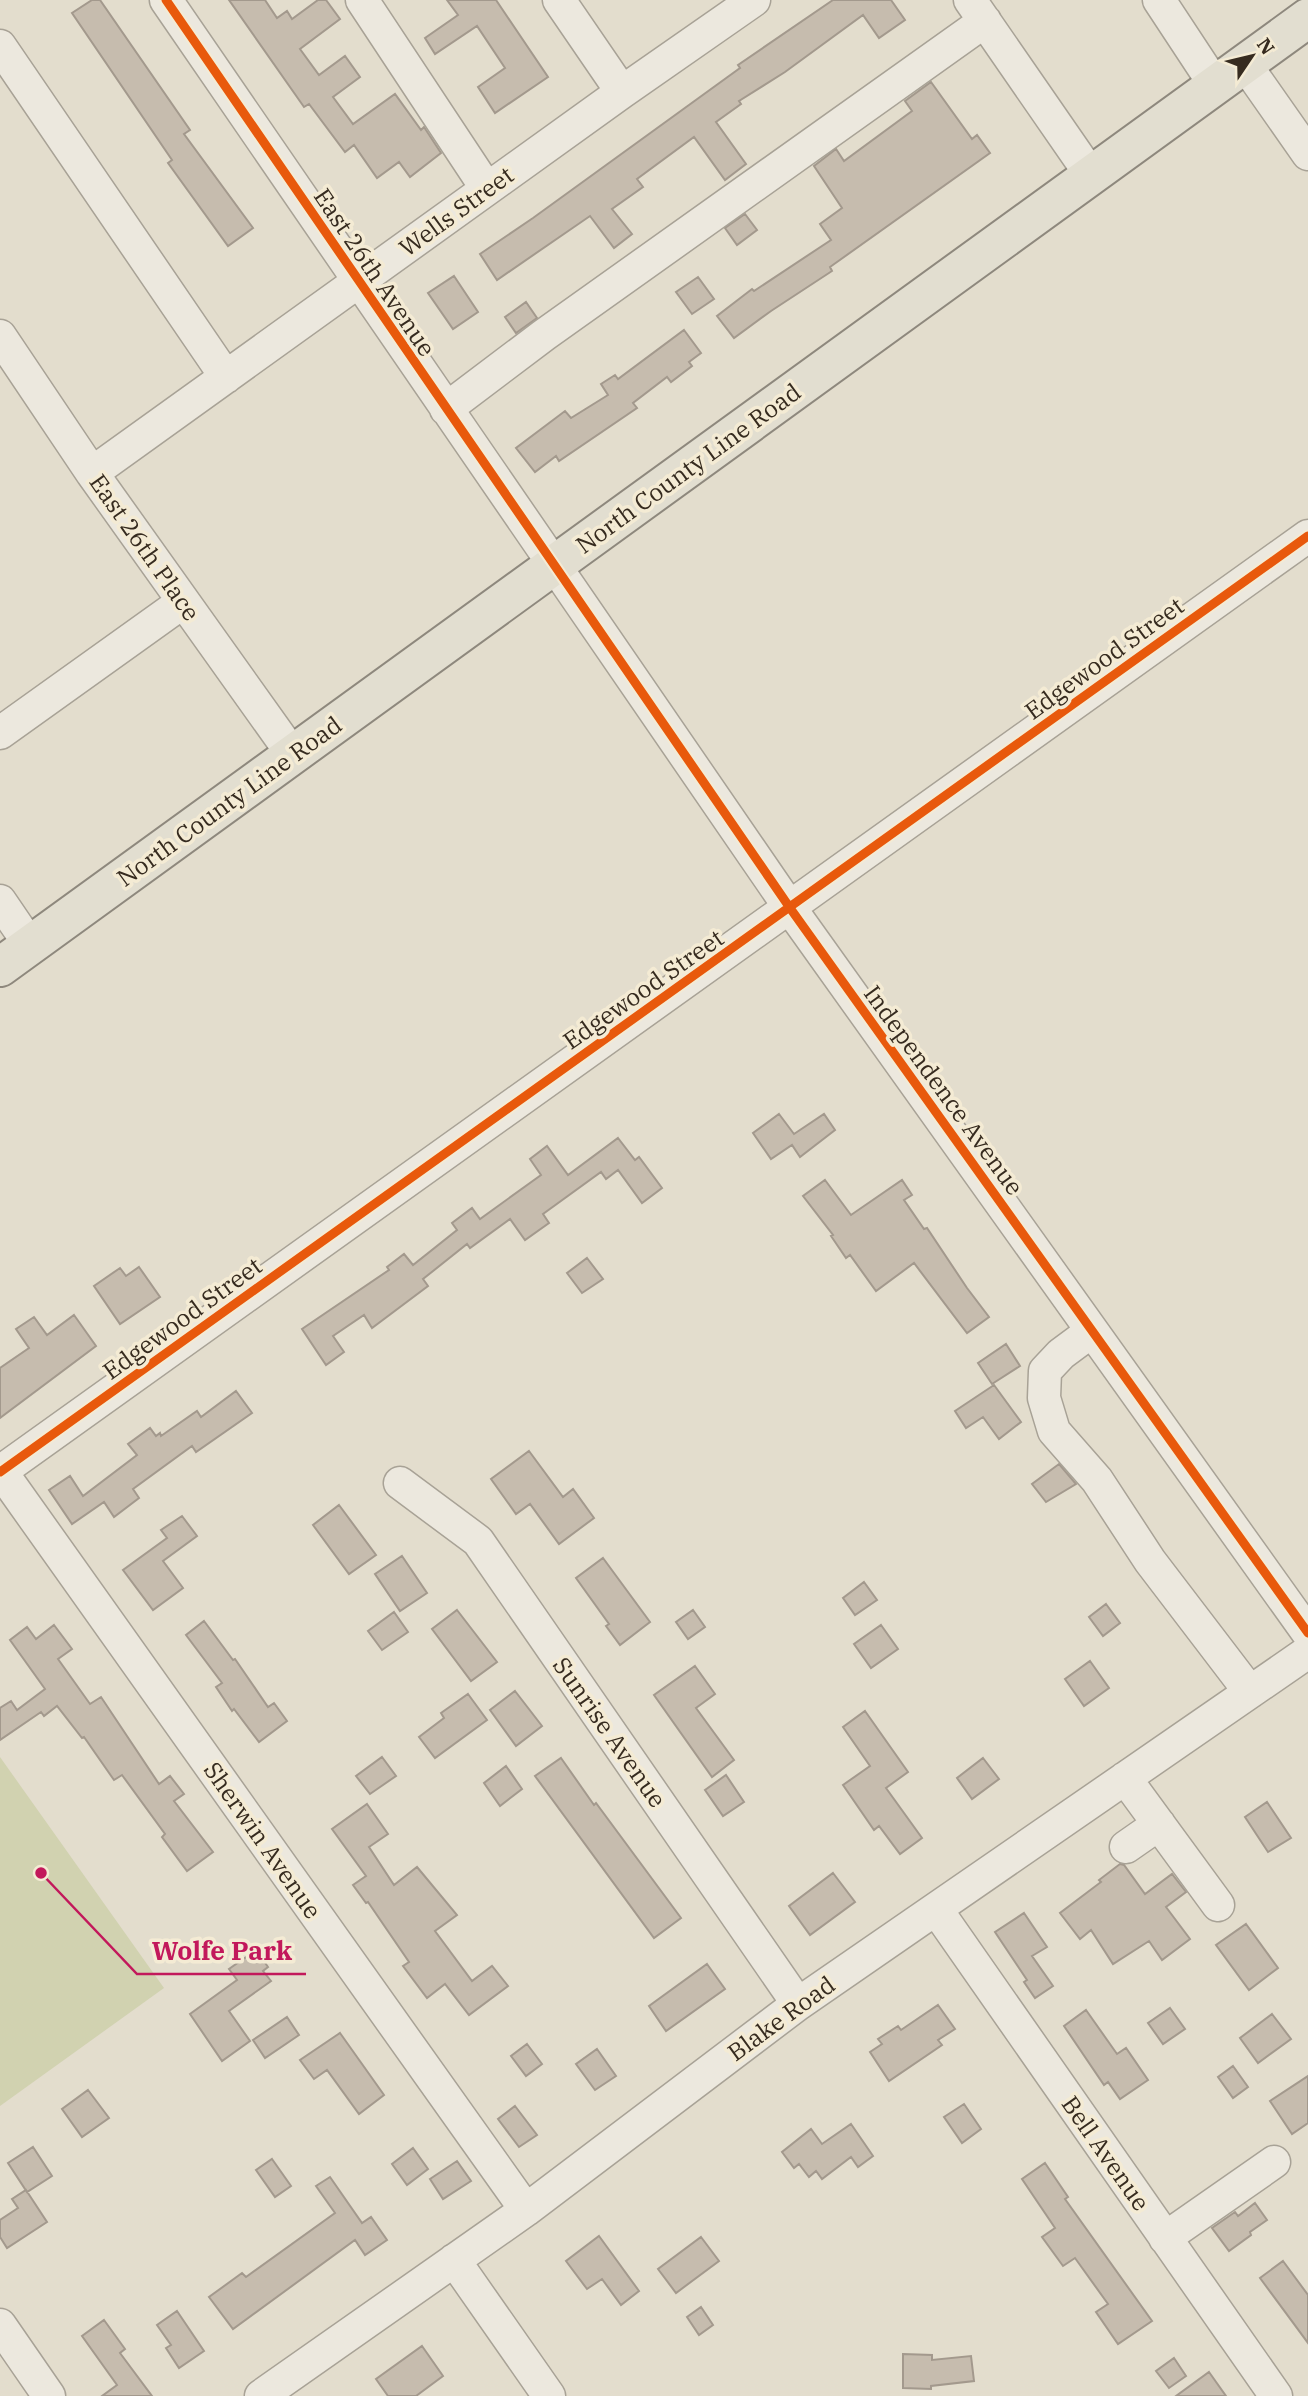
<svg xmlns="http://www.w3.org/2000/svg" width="1308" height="2396" font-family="'IBM Plex Serif',serif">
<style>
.green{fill:#d1d2b0}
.building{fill:#c6bcae;stroke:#a3998d;stroke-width:2}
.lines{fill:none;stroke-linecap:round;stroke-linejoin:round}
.minor-casing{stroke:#a8a296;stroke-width:35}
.major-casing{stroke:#8e887d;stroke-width:42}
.minor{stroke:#ece8de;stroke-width:32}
.major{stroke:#e2ded0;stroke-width:38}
.cycleway-casing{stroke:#f4ebd4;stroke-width:13}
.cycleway{stroke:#e8590c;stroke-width:9}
.labels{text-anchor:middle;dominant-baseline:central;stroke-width:7;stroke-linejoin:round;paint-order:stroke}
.street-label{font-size:24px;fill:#362b1f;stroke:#f4ebd4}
.leader{fill:none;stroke:#c2185b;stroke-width:2.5}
.callout-dot{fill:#c2185b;stroke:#f4ebd4;stroke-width:2.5}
.callout-label{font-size:26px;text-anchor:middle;font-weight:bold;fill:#c2185b;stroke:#f4ebd4;stroke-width:7;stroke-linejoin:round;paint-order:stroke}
</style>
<rect width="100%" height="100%" fill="#e3ddcd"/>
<path class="green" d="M0,1757l164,231 -164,118z"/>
<path class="building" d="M92,0h8l90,130 -6,4 69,94 -25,18 -60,-83 4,-3 -100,-147z
M229,0h36l12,18 10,-7 5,8 26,-19h8l14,19 -40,30 19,26 26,-19 15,21 -27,20 20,27 42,-30 26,36 3,-3 17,26 -31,24 -11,-15 -22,16 -23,-33 -9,7 -36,-48 -5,3z
M447,0h49l52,77 -53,36 -17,-26 27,-19 -28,-42 -42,28 -10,-16 33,-23z
M833,0h58l14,20 -26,18 -16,-23 -78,57 -46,29 2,3 -25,18 30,42 -21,16 -31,-43 -57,42 6,8 -31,22 20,25 -18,14 -24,-32 -93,64 -17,-26 53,-36 207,-150 -2,-3z
M931,82l41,57 5,-4 13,18 -160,114 2,4 -61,40 -37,27 -17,-22 35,-27 2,2 77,-51 -11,-16 22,-16 -28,-42 22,-17 8,12 68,-50 -7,-10z
M745,214l12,16 -20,15 -12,-17z
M454,276l24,36 -25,17 -25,-36z
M698,277l16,22 -22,15 -16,-22z
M526,302l11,16 -21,15 -11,-16z
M684,330l17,23 -12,9 3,4 -21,16 -4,-5 -34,26 4,5 -78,53 -3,-5 -21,16 -19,-24 49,-37 6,7 37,-23 -7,-11 14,-9 3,4z
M779,1114l15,20 30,-20 11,16 -35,27 -8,-12 -21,14 -18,-26z
M618,1138l17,22 4,-3 23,31 -20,15 -24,-33 -12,9 -5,-7 -58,42 6,9 -24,17 -15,-21 -40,29 -3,-4 -44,35 5,7 -56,42 -8,-13 -31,21 11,16 -18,13 -24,-36 87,-59 -2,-3 17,-13 9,11 44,-35 -5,-7 20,-15 8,11 61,-44 -11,-16 17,-13 21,29z
M825,1180l26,35 51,-35 10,15 -8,5 20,29 3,-1 40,60 22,29 -22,16 -53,-70 -38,28 -26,-36 -4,3 -15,-22 2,-1 -30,-39z
M587,1258l16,21 -21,14 -15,-20z
M139,1267l21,30 -40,27 -26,-38 26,-18 6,8z
M74,1315l22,31 -96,72v-50l29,-20 -13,-19 18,-12 13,18z
M1006,1344l14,22 -28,18 -14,-21z
M994,1385l27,37 -22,17 -16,-22 -17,11 -11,-17z
M236,1391l16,22 -56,39 -4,-6 -59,43 6,9 -25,19 -10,-15 -32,22 -23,-34 21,-14 13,20 54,-41 -9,-11 22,-16 6,8 4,-3 1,3 36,-25 4,6z
M529,1451l34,46 10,-8 21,29 -35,26 -29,-40 -14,10 -25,-35z
M1059,1464l17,20 -30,18 -14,-18z
M339,1505l37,50 -27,19 -36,-49z
M182,1516l15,20 -34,25 20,27 -30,22 -30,-40 44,-32 -6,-8z
M402,1556l25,37 -27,18 -25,-37z
M603,1558l47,64 -30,23 -14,-19 3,-2 -33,-46z
M864,1582l13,18 -22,15 -12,-17z
M1106,1604l14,19 -17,13 -14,-19z
M457,1610l40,52 -26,19 -39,-52z
M693,1610l12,17 -17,12 -12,-17z
M394,1612l14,20 -26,18 -14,-19z
M204,1621l29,39 2,-1 33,48 6,-4 13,18 -28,21 -25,-33 -2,2 -16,-24 6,-4 -36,-48z
M54,1625l18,24 -14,10 32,45 11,-7 58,87 11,-8 14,18 -10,7 39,51 -26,19 -25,-34 3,-3 -43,-59 -8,5 -30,-43 -2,1 -25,-32 -13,10 -3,-4 -41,28v-32l11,-7 6,9 28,-21 -35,-49 17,-13 9,12z
M881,1625l17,24 -27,19 -17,-24z
M1090,1661l19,27 -25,18 -19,-27z
M695,1666l20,28 -19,14 38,52 -22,17 -58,-82z
M515,1691l27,35 -26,20 -26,-36z
M468,1694l19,26 -52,38 -16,-21 25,-19 -3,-5z
M865,1711l43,61 -22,16 36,50 -22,16 -21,-28 -5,4 -31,-45 27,-19 -27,-39z
M382,1757l14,19 -26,18 -14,-18z
M561,1758l33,47 2,-2 85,115 -27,20 -119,-162z
M983,1758l16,21 -27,20 -15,-21z
M506,1766l16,23 -22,17 -16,-23z
M726,1775l18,27 -21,14 -18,-26z
M1267,1802l24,36 -23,14 -23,-35z
M367,1804l21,30 -19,13 25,38 23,-18 40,48 -22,16 37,50 20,-15 16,20 -39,29 -24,-31 -18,14 -24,-32 6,-4 -41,-60 -2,1 -13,-18 13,-9 -34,-47z
M1120,1864l4,1 21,29 27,-20 14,18 -20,15 24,32 -28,21 -13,-19 -36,23 -22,-34 -11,9 -20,-26 41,-31 -2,-2z
M833,1873l22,29 -45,33 -21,-29z
M1024,1913l23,34 -15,9 21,30 -18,12 -11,-16 3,-2 -32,-48z
M1246,1924l32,44 -29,22 -33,-45z
M256,1950l12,17 -5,4 8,10 -42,30 21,30 -28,20 -32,-47 47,-34 -8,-11z
M707,1964l18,25 -59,42 -17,-25z
M938,2005l17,24 -17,11 4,5 -53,36 -19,-29 12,-8 -4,-5 20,-13 3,4z
M1170,2008l15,21 -22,15 -15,-21z
M1086,2010l31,44 9,-6 22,32 -28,19 -12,-17 -4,3 -40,-59z
M1272,2014l19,25 -33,24 -18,-25z
M287,2017l12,18 -34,23 -12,-18z
M340,2033l44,62 -25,19 -32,-44 -13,9 -14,-19z
M527,2044l15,20 -16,12 -15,-20z
M597,2049l19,27 -21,14 -19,-26z
M1233,2066l15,21 -15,11 -15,-21z
M1308,2076v47l-16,11 -22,-33z
M88,2090l21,28 -27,19 -20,-28z
M964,2104l17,25 -19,14 -18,-26z
M515,2106l22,29 -18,12 -21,-28z
M851,2124l22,32 -15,11 -7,-10 -29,22 -6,-8 -7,6 -10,-13 -5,4 -12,-16 29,-23 11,15z
M33,2147l19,29 -25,16 -19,-29z
M413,2148l15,21 -21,16 -15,-21z
M272,2159l19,27 -16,11 -19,-27z
M457,2161l14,20 -28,18 -13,-20z
M1045,2163l23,34 -3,2 87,122 -34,23 -22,-32 12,-8 -33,-46 -12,8 -21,-29 13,-9 -33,-49z
M330,2177l32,46 9,-6 16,23 -22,15 -10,-15 -122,89 -24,-32 33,-24 4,4 89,-64 -19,-27z
M26,2190l21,32 -40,26 -7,-11v-17l18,-12 -6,-9z
M1255,2203l12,17 -17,12 1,3 -22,16 -17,-23 23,-16 3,4z
M599,2236l40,55 -18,14 -19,-26 -15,10 -21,-28z
M701,2237l18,24 -43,32 -18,-24z
M1283,2261l25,34v48l-48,-65z
M701,2307l12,18 -14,10 -12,-18z
M177,2311l27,40 -25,17 -13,-20 5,-3 -14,-20z
M104,2320l21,29 -5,4 32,43h-50l15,-11 -35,-49z
M422,2346l21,30 -27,20h-28l-12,-17z
M903,2354l29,1v5l39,-4 3,25 -43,5v3l-28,-1z
M1174,2358l12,18 -17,12 -13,-17z
M1209,2372l17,24h-50z"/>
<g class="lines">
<defs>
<path id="minor" d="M166,0l624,908 518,725
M362,0l125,189
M559,0l63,92
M970,0l121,175
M1159,0l56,85
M0,46l226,331
M1245,64l63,90
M0,336l92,137 201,282
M446,409l98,-74 441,-314
M92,473l530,-381 132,-92
M0,733l183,-131
M0,901l30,44
M1092,1331l-31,23 -16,17 -1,27 10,33 43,49 53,81 100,131
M0,1470l526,740
M0,1472l1308,-936
M400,1483l78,58 320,463
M1125,1778l93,127
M1126,1847l33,-23
M936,1909l340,487
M1165,2238l109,-76
M454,2260l95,136
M0,2325l49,71
M261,2396l265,-186 272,-206 510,-352"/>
<path id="major" d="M0,967l1308,-949"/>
</defs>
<use href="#minor" class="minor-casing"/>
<use href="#major" class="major-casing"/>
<use href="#minor" class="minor"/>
<use href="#major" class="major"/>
<defs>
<path id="cycleway" d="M166,0l624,908 518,725
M0,1472l1308,-936"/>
</defs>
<use href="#cycleway" class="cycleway-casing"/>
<use href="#cycleway" class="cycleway"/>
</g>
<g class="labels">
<g class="street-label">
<text transform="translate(456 211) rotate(-36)">Wells Street</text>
<text transform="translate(375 272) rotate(56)">East 26th Avenue</text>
<text transform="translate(688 468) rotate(-36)">North County Line Road</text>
<text transform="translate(145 547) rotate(55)">East 26th Place</text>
<text transform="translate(1104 658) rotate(-36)">Edgewood Street</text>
<text transform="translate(229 801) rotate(-36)">North County Line Road</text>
<text transform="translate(643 989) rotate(-35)">Edgewood Street</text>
<text transform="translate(944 1090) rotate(54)">Independence Avenue</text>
<text transform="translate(182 1318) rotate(-36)">Edgewood Street</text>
<text transform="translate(610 1732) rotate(55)">Sunrise Avenue</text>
<text transform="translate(263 1840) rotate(55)">Sherwin Avenue</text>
<text transform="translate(781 2018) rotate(-36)">Blake Road</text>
<text transform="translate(1106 2153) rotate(55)">Bell Avenue</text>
</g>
</g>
<path class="leader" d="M41 1873L137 1974H306"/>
<circle class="callout-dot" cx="41" cy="1873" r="7"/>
<g class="callout-label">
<text x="222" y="1960">Wolfe Park</text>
</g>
<g transform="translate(1252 56) rotate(55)" stroke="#f4ebd4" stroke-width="5" paint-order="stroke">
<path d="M0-5L12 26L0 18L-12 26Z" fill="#362b1f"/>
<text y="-10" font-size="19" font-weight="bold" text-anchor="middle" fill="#362b1f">N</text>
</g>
</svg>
